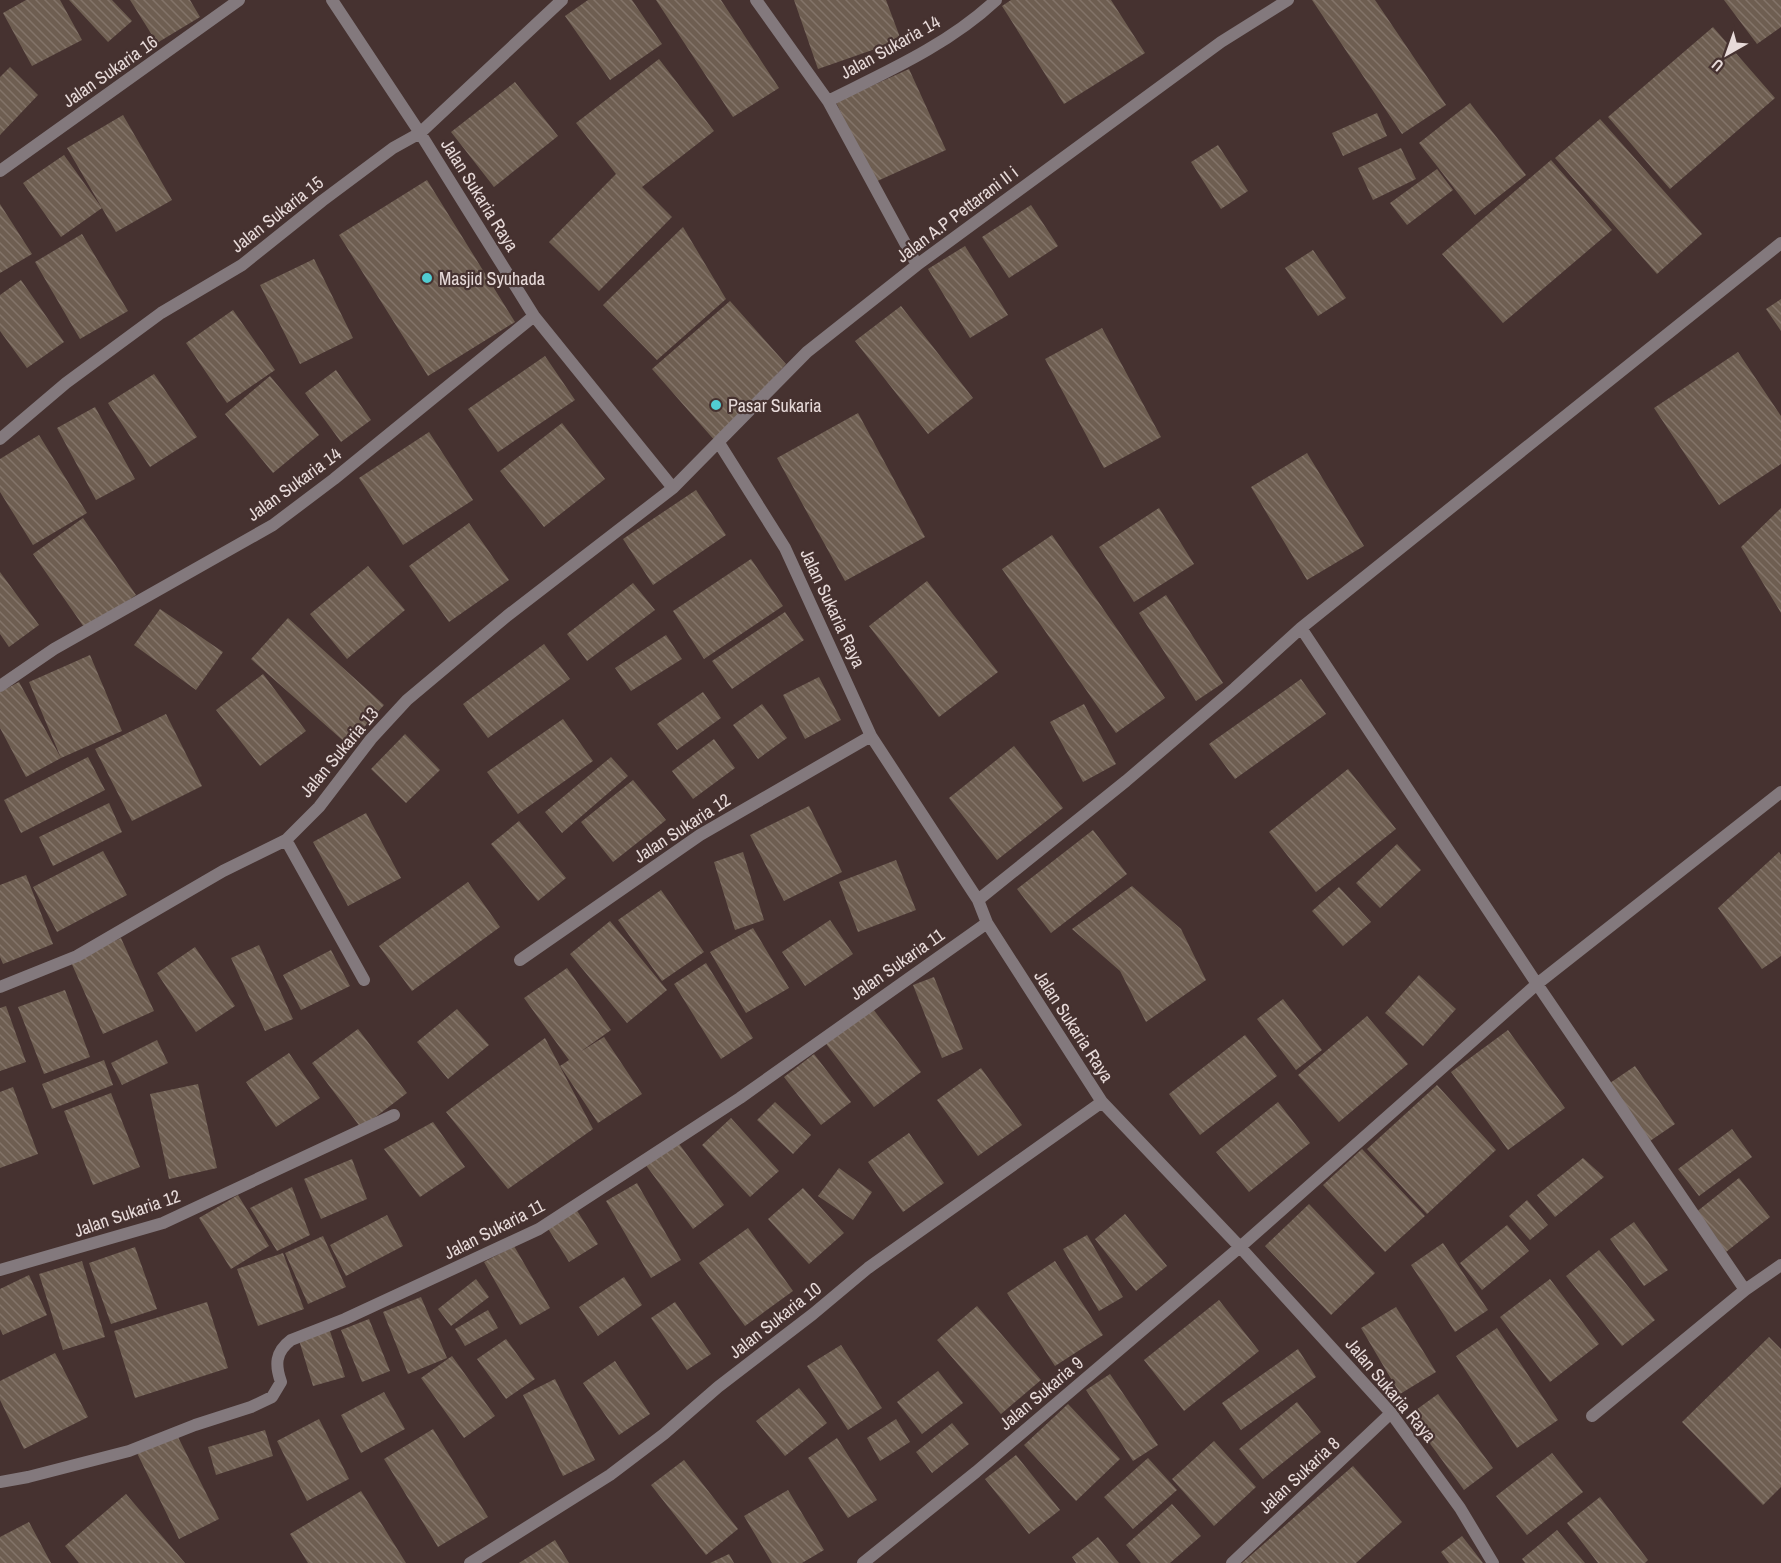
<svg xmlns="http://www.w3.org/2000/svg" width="1781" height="1563" font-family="'Archivo Narrow',sans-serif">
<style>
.building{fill:url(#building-back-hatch)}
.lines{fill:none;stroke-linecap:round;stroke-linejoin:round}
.street{stroke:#83797d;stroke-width:12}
.poi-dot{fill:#51ccd2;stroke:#463230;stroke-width:2}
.labels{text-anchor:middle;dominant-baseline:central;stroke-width:4.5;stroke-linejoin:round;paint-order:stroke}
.street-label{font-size:18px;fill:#e7dad9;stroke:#463230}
.poi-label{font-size:18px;fill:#e7dad9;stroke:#463230;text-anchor:start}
</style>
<defs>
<pattern id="building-back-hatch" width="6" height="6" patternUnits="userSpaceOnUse" patternTransform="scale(1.5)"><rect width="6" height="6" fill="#6e5e51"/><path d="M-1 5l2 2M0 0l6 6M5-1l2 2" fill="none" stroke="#837469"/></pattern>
</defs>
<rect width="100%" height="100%" fill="#463230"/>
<path class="building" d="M26,0h34l22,40 -50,26 -29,-53z
M69,0h43l20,21 -24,21z
M130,0h60l10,17 -43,26z
M588,0h44l30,44 -52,36 -45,-64z
M656,0h65l58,88 -46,29z
M794,0h92l15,40 -83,29z
M1011,0h100l34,53 -81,51 -62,-98z
M1312,0h63l71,105 -44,29z
M1724,0h57v27l-24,17z
M1713,27l62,71 -105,91 -62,-72z
M659,59l55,72 -72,56 30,30 -73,74 -50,-49 67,-68 -40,-51z
M10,67l28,28 -38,40v-58z
M909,69l37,81 -73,33 -37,-81z
M515,82l43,54 -64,51 -43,-55z
M1470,103l56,72 -51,40 -56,-72z
M1377,113l10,23 -44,20 -11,-23z
M123,115l49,85 -56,32 -49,-84z
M1600,119l102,115 -45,40 -102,-116z
M1218,145l30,46 -27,18 -30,-47z
M1401,148l15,31 -43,21 -15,-32z
M64,155l38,53 -41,29 -38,-54z
M1551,160l61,70 -109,93 -61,-69z
M1437,169l16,21 -46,35 -17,-22z
M427,180l88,142 -87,54 -89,-141z
M0,204l32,50 -32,19z
M1031,205l27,41 -49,32 -27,-41z
M683,227l43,72 -69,61 -54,-55z
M82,234l46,77 -48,28 -45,-77z
M965,246l43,69 -38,23 -42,-69z
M1313,250l33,48 -28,18 -33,-48z
M314,259l39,79 -53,26 -40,-79z
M21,280l43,62 -37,26 -27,-37v-36z
M1781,299v32l-15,-22z
M730,301l56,63 -70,78 -64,-73z
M901,306l72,92 -45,36 -73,-93z
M233,310l42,60 -48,33 -41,-60z
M1102,328l59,109 -57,31 -59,-109z
M1738,352l43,64v48l-62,41 -65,-97z
M545,356l30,44 -77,52 -30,-43z
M336,370l35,50 -30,22 -36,-49z
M154,374l43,63 -47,30 -42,-64z
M270,376l49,59 -46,38 -48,-59z
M95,407l40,72 -39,21 -39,-72z
M858,413l67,124 -80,44 -68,-123z
M562,423l43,56 -61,48 -44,-56z
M429,432l44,68 -70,45 -44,-67z
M39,435l48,78 -54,32 -33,-53v-33z
M1307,453l57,93 -57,34 -56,-93z
M696,490l30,45 -73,50 -30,-46z
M1159,508l35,56 -60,38 -35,-55z
M1781,508v105l-40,-66z
M83,518l53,77 -50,35 -53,-76z
M469,523l40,57 -60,42 -40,-56z
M1052,535l113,163 -49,35 -114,-164z
M751,559l32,47 -79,53 -31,-48z
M368,566l37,44 -58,49 -37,-45z
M0,572l39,53 -30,22 -9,-13z
M927,581l71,91 -59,45 -70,-91z
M633,583l22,27 -68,51 -20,-27z
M1166,595l57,88 -27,18 -57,-88z
M160,609l63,43 -27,38 -62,-45z
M785,612l19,28 -72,49 -20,-28z
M288,618l96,87 -36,40 -97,-86z
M666,635l16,24 -51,32 -16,-23z
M544,644l26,35 -82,59 -25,-34z
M90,655l32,76 -61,27 -32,-76z
M263,674l43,57 -46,35 -44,-56z
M819,677l22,43 -36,19 -22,-44z
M1301,679l25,35 -91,65 -26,-35z
M19,682l42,76 -35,19 -26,-49v-36z
M703,692l18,26 -44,32 -20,-26z
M762,704l25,34 -29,21 -25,-34z
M1084,704l32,60 -33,18 -33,-60z
M166,714l36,72 -70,35 -37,-72z
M563,719l30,42 -75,53 -31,-42z
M405,734l35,36 -34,33 -35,-34z
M714,739l21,29 -42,31 -21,-28z
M1014,746l49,62 -66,52 -48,-62z
M88,757l17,33 -84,43 -17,-33z
M611,757l17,19 -66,57 -17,-21z
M1348,769l48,60 -80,63 -47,-60z
M633,780l33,40 -53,42 -32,-40z
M109,803l13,29 -69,34 -14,-29z
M809,806l33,66 -58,29 -34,-66z
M366,813l35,65 -53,28 -35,-64z
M519,821l47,57 -28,23 -47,-57z
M1093,830l34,44 -76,59 -34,-44z
M1397,844l24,26 -41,38 -24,-25z
M103,851l24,44 -70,37 -24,-45z
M743,852l21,68 -29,10 -21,-68z
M1779,852l2,3v101l-19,13 -44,-61z
M896,860l20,50 -58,22 -19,-50z
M26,875l27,69 -50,20 -3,-7v-72z
M468,882l32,45 -88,64 -33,-45z
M1132,886l49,43 25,51 -60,42 -26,-51 -48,-42z
M1339,887l32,35 -28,24 -31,-35z
M661,890l43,62 -42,29 -44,-61z
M830,920l23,34 -48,32 -23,-34z
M610,921l57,69 -40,33 -57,-69z
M753,928l36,60 -43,25 -36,-61z
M121,938l33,73 -51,23 -33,-74z
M259,945l34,74 -28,12 -34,-73z
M195,947l40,59 -39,26 -39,-59z
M331,950l19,36 -49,24 -18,-35z
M706,963l47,75 -32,21 -47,-75z
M567,968l44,62 -31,22 24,-15 38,57 -44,29 -38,-57 9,-6 -45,-62z
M1419,975l37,34 -33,37 -38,-33z
M934,977l29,72 -21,9 -29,-73z
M65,990l25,67 -46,17 -26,-67z
M1283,999l39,51 -26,20 -39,-51z
M870,1005l51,67 -47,35 -50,-66z
M6,1006l20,56 -26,9v-63z
M457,1009l32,36 -41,34 -31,-37z
M1367,1016l41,48 -69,58 -41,-47z
M358,1029l49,64 -46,35 -49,-65z
M1508,1030l57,78 -57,42 -57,-78z
M1245,1035l32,41 -77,59 -31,-41z
M545,1038l48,91 -85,60 -62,-77z
M157,1040l11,23 -46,22 -11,-22z
M289,1053l31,45 -44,29 -30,-45z
M814,1054l37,48 -30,23 -37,-48z
M104,1060l9,25 -61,24 -10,-25z
M1635,1066l40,58 -25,17 -40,-58z
M981,1068l41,57 -44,31 -41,-56z
M198,1084l19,84 -48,11 -19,-85z
M1437,1085l59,65 -69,64 -60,-65z
M13,1087l25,67 -38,14v-76z
M111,1093l29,74 -47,18 -29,-74z
M775,1102l36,33 -18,19 -36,-34z
M1278,1102l32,41 -61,49 -33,-40z
M731,1118l48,53 -29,26 -48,-52z
M433,1122l32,45 -45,30 -36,-48z
M1732,1129l20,28 -53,39 -21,-27z
M909,1133l35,50 -41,29 -35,-50z
M677,1141l47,64 -31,24 -48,-65z
M1362,1149l63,67 -40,36 -62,-67z
M1583,1158l21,19 -49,40 -18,-22z
M352,1159l15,40 -46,20 -17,-40z
M839,1168l33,24 -19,28 -35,-24z
M1739,1178l31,39 -44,35 -31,-39z
M637,1183l44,77 -30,18 -45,-77z
M292,1187l18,48 -33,16 -27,-43z
M803,1188l41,45 -35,31 -41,-45z
M238,1195l31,51 -38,23 -32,-51z
M1527,1200l21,25 -18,15 -21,-24z
M1309,1204l66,69 -44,42 -66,-69z
M576,1209l22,35 -29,18 -22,-35z
M1125,1214l42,52 -31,25 -41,-52z
M387,1215l16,31 -57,30 -16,-31z
M1634,1222l34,48 -24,16 -34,-47z
M1507,1225l22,26 -47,39 -22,-27z
M748,1228l45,63 -48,35 -46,-63z
M1087,1235l36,62 -24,14 -36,-62z
M323,1236l23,51 -38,17 -23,-51z
M1443,1243l45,67 -33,22 -44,-67z
M514,1246l36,62 -30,17 -36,-63z
M135,1247l22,62 -46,15 -22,-61z
M1599,1250l56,70 -33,26 -56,-70z
M283,1253l21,56 -46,17 -21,-57z
M82,1261l23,76 -42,13 -24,-76z
M1055,1261l48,74 -48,31 -48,-73z
M29,1275l18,40 -44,20 -3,-6v-40z
M624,1277l18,28 -44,31 -19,-29z
M476,1279l13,18 -38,29 -13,-17z
M1550,1279l49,65 -49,38 -50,-65z
M421,1297l26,61 -39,16 -25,-62z
M1219,1300l40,51 -75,60 -40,-51z
M207,1302l21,66 -93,30 -21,-67z
M675,1302l36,52 -24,16 -36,-52z
M977,1306l64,74 -40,34 -64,-74z
M1396,1307l40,65 -36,22 -39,-66z
M488,1310l10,18 -33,18 -10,-17z
M369,1319l21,52 -28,11 -21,-52z
M329,1328l16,49 -32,9 -15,-49z
M1497,1328l61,92 -41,28 -61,-92z
M1769,1337l12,12v138l-18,18 -81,-83z
M506,1339l29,40 -29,20 -29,-40z
M841,1345l41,63 -34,22 -41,-64z
M1298,1349l18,28 -75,53 -19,-27z
M55,1353l33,64 -64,32 -24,-49v-19z
M452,1356l43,60 -31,22 -43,-60z
M615,1361l35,53 -31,21 -36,-52z
M938,1371l25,32 -41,31 -25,-32z
M1110,1374l48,71 -25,16 -47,-71z
M555,1379l40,81 -32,16 -40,-81z
M799,1388l28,35 -42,33 -29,-35z
M384,1392l21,37 -44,24 -20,-38z
M1438,1394l55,74 -29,22 -55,-75z
M1297,1402l24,30 -58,47 -24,-30z
M1068,1404l52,55 -44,42 -52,-56z
M319,1419l30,60 -42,22 -30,-60z
M896,1419l14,23 -30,19 -13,-23z
M952,1423l17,21 -37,29 -16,-21z
M433,1429l55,88 -50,30 -54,-88z
M265,1430l8,26 -57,19 -8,-28z
M176,1433l43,86 -40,20 -42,-86z
M837,1438l40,62 -29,18 -40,-60z
M1214,1441l42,46 -42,39 -42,-47z
M1552,1453l31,39 -56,43 -31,-39z
M1016,1455l44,55 -31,24 -44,-55z
M1148,1458l29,32 -44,39 -29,-32z
M684,1460l54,69 -32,26 -55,-70z
M1353,1466l49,56 -46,41h-114z
M788,1490l36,60 -22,13h-30l-28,-47z
M361,1491l45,72h-98l-18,-29z
M126,1494l59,69h-106l-14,-17z
M1600,1497l48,63 -3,3h-47l-31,-40z
M1172,1504l29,32 -31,27h-29l-15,-18z
M29,1522l22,41h-51v-26z
M1557,1530l28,33h-60l-3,-4z
M1462,1536l21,27h-34l-8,-11z
M1098,1537l21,26h-43l-4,-6z
M555,1540l14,23h-50z
M729,1554l5,9h-24z"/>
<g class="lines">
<path class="street" d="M332,0l88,133 114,183 139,172
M756,0l72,101 89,164
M828,101c58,-29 120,-56 168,-101
M0,171l239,-171
M0,439l66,-56 95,-70 81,-48 80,-64 71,-53 27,-15 142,-133
M719,443l66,105 86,188 107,164 9,23 115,179 138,145 151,166 69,95 33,55
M1301,628l236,356 208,306
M0,686l54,-37 219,-124 61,-46 200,-163
M286,840l78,140
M978,900l148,-119 109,-93 66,-60 480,-385
M520,960l180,-125 171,-99
M0,987l77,-31 146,-85 63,-31 33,-33 52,-68 36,-39 100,-84 166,-128 134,-136 110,-87 304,-223 67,-42
M0,1270l163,-47 231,-108
M1592,1416l153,-126 36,-25
M0,1482l28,-5 101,-26 66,-26 56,-18 21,-10 9,-15c-6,-17 -6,-30 10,-42l54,-21 194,-90 201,-131 247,-175
M470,1563l140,-88 54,-41 54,-47 95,-73 55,-46 234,-166
M863,1563l113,-91 264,-225 297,-263 244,-192
M1232,1563l159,-150"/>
</g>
<g class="poi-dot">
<circle cx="427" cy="278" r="6"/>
<circle cx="716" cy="405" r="6"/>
</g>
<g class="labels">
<g class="street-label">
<text transform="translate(890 47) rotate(-29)">Jalan Sukaria 14</text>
<text transform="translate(110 71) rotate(-35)">Jalan Sukaria 16</text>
<text transform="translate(480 195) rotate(58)">Jalan Sukaria Raya</text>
<text transform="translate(277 214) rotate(-38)">Jalan Sukaria 15</text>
<text transform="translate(957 214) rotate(-37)">Jalan A.P Pettarani II i</text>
<text transform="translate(294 484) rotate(-36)">Jalan Sukaria 14</text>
<text transform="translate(833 608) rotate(65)">Jalan Sukaria Raya</text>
<text transform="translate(339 752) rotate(-50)">Jalan Sukaria 13</text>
<text transform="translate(682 828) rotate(-33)">Jalan Sukaria 12</text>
<text transform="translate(897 964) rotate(-35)">Jalan Sukaria 11</text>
<text transform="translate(1074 1026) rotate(57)">Jalan Sukaria Raya</text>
<text transform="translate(127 1213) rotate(-19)">Jalan Sukaria 12</text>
<text transform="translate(494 1229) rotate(-27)">Jalan Sukaria 11</text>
<text transform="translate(775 1320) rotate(-38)">Jalan Sukaria 10</text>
<text transform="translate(1391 1390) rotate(50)">Jalan Sukaria Raya</text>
<text transform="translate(1041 1393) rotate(-40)">Jalan Sukaria 9</text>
<text transform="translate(1299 1475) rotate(-43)">Jalan Sukaria 8</text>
</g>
<g class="poi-label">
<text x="439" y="278">Masjid Syuhada</text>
<text x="728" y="405">Pasar Sukaria</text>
</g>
</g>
<g transform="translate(1727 54) rotate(220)" stroke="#463230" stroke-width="4.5" paint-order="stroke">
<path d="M0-4.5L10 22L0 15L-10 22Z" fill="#e7dad9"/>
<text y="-9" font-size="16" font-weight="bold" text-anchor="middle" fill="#e7dad9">U</text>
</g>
</svg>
